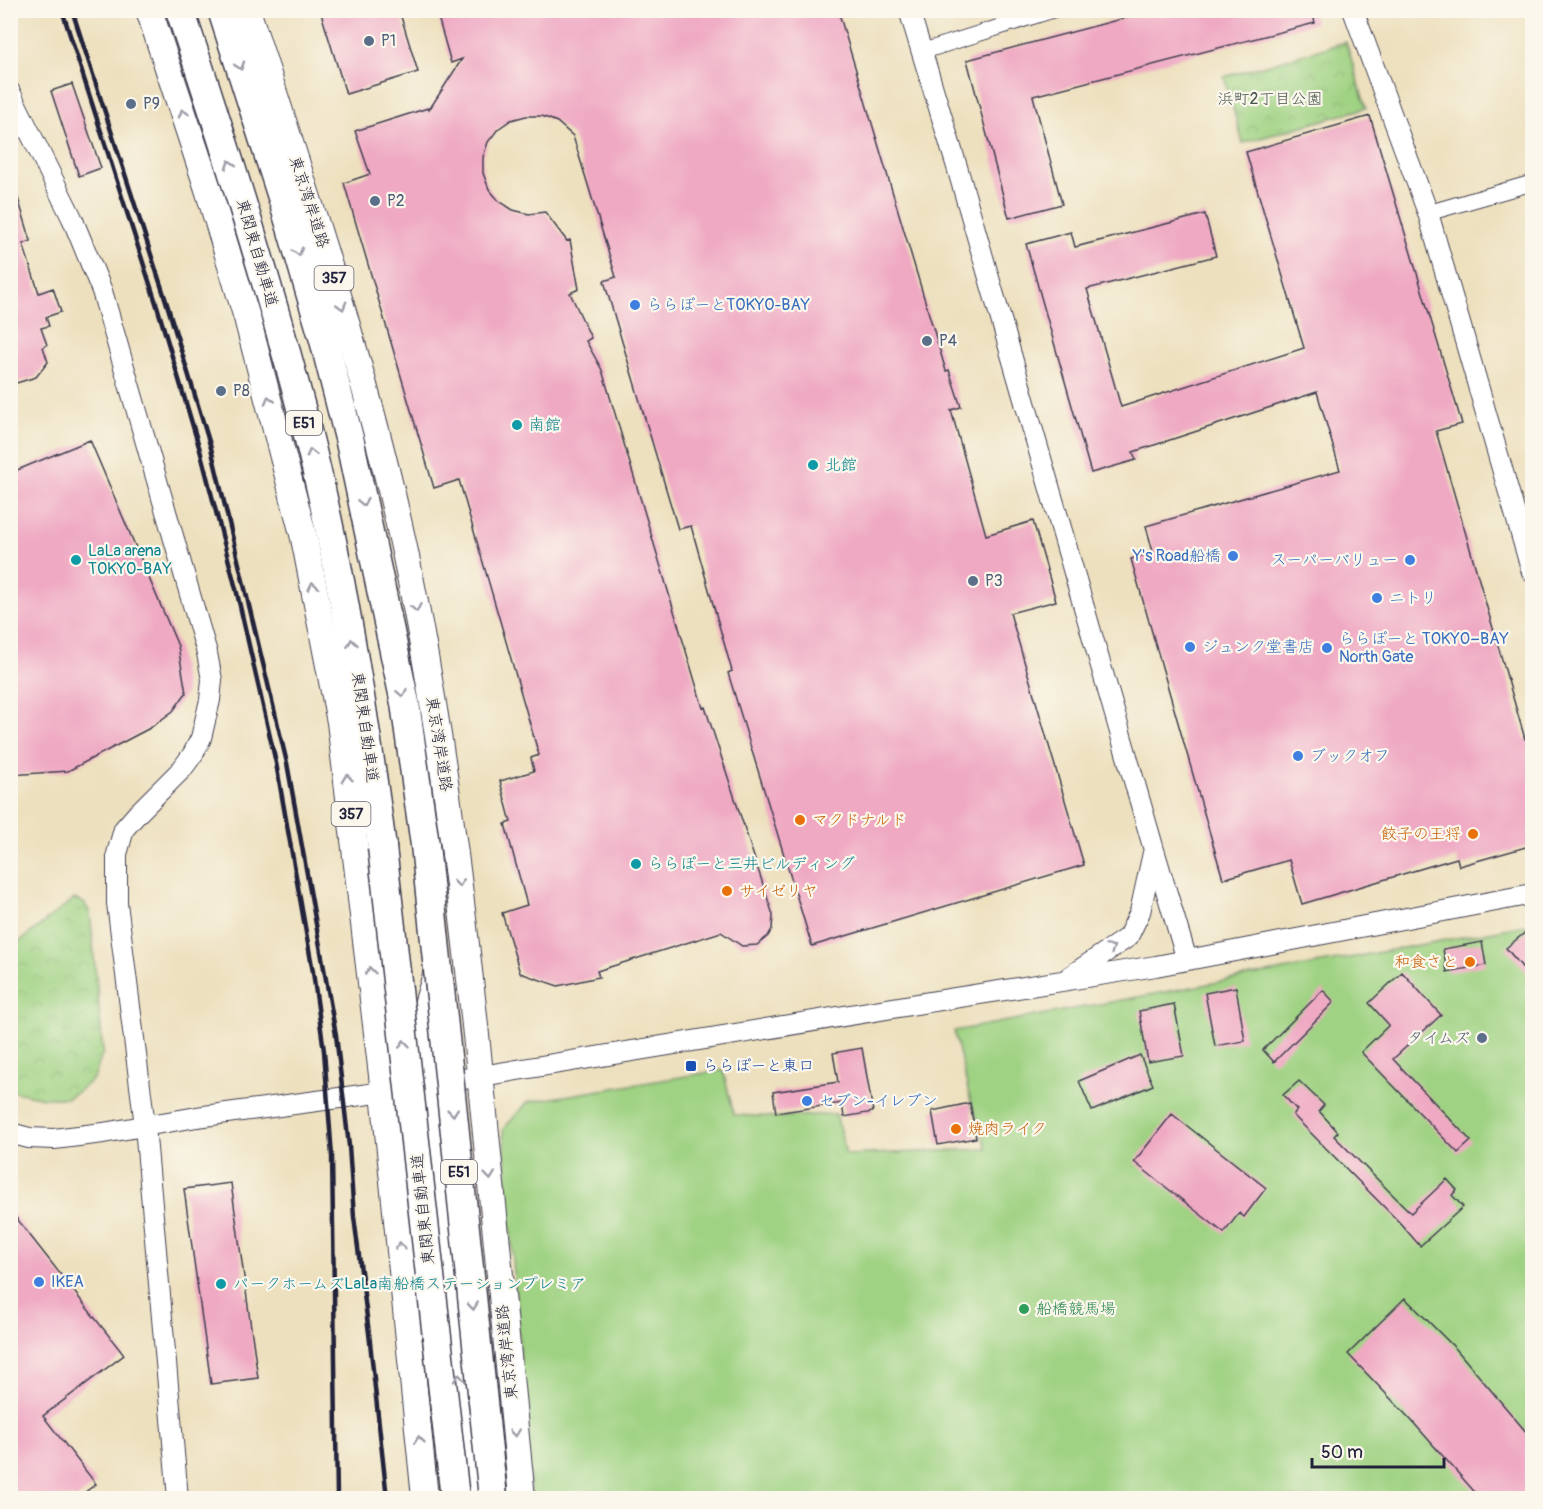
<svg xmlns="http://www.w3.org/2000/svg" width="1543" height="1509" font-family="Pangolin,'Klee One',sans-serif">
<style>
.park{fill:url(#park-crowns);stroke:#607a5e;stroke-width:1.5}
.pitch{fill:#9fd282;stroke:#607a5e;stroke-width:1.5}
.building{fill:#efa9c3}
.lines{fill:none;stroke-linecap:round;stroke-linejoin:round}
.minor-casing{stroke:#403e4f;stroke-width:17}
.tertiary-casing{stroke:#403e4f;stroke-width:22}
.trunk-casing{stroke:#403e4f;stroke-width:28}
.motorway-casing{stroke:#403e4f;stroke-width:31}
.minor{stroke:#fff;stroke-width:15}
.tertiary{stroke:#fff;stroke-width:20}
.trunk{stroke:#fff;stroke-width:26}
.motorway{stroke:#fff;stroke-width:28}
.rail{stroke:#22223b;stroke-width:4.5}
.motorway-bridge-casing{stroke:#403e4f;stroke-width:31;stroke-linecap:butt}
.motorway-bridge{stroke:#fff;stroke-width:28}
.oneway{stroke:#9c9ca7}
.service-dot{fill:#5c6f8a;stroke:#fbf7ec;stroke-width:2}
.shop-dot{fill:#3f7fe0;stroke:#fbf7ec;stroke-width:2}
.culture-dot{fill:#0f9aa8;stroke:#fbf7ec;stroke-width:2}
.food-dot{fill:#e8710a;stroke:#fbf7ec;stroke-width:2}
.transit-dot{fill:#1a4fb4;stroke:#fbf7ec;stroke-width:2}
.leisure-dot{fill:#2e9e5b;stroke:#fbf7ec;stroke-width:2}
.labels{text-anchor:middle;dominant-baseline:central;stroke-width:4.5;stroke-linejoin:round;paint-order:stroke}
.shield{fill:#fbf7ec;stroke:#636270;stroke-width:1.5}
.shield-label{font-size:15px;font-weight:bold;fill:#22223b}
.service-label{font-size:16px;fill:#4e5e75;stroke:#fbf7ec;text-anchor:start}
.park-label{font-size:16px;fill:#485750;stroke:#fbf7ec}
.street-label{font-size:16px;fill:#22223b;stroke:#fbf7ec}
.shop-label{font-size:16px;fill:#366cbe;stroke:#fbf7ec;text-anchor:start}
.culture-label{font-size:16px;fill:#0d838f;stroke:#fbf7ec;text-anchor:start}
.food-label{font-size:16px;fill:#c56008;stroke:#fbf7ec;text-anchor:start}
.transit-label{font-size:16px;fill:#164399;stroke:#fbf7ec;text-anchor:start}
.leisure-label{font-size:16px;fill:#27864d;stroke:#fbf7ec;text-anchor:start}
</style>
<defs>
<pattern id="park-crowns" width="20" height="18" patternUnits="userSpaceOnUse" patternTransform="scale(1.5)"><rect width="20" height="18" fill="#9fd282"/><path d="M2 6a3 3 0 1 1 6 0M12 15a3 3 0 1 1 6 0" fill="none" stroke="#89b471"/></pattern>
</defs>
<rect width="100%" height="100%" fill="#fbf7ec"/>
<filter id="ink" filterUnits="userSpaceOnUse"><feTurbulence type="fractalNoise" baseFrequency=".0167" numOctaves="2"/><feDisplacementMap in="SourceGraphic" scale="12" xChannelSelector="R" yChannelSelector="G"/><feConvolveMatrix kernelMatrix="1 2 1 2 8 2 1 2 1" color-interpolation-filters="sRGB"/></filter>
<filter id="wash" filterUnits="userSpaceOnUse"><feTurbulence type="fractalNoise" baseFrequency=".008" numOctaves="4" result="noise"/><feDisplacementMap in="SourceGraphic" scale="24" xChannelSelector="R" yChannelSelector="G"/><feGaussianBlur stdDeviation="1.35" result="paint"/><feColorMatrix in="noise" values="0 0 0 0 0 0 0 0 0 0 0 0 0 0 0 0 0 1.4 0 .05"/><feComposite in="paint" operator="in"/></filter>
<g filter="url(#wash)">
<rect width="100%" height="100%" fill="#ede0be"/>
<path class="park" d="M1346,42l20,66 -123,35 -19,-66z
M74,899l10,4 6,9 13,140 -9,26 -14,12 -13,8h-23l-34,-7 1,-143z"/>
<path class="pitch" d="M1532,924v574h-1001l-28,-369 25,-27 195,-32 11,45 43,2 59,-3 10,41 141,-6 -16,-47 -17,-71z"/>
<g id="blocks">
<path class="building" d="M320,10h79l19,62 -72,22z
M436,10h402l108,361 3,-1 12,37 -10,3 35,125 47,-14 23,80 -46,12 74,252 -272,81 -84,-273 4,-2 -41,-145 -13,3 -74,-248 12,-4 -43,-141 -16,-14 -15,-6h-16l-15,4 -13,9 -10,13 -5,15v16l6,16 10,12 14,9 16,4 16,-2 22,29 3,-1 9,49 -9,4 21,45 -5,3 16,29 101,338 2,-1 68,208 -1,14 -4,7 -11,9 -15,1 -21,-14 -124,39 2,6 -41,9 -38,-13 -18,-60 25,-8 -22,-81 6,-2 -11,-41 34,-10 -3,-13 8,-3 -80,-275 -25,8 -90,-305 26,-9 -15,-43 73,-23 1,2 33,-51 -11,4z
M1155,10h157l3,13 -282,73 29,108 -53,14 -42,-158z
M72,84l29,84 -22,8 -28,-85z
M1370,116l92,308 -26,7 89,308 8,-2v108l-74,21 -2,-8 -155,46 -13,-44 -66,19 -92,-320 22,-7 -7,-26 194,-56 -23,-78 -184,60 3,8 -45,13 -65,-229 45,-12 4,15 130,-33 11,42 -129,33 34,118 183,-59 -58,-196z
M14,185l17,56 -8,3 16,49 14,-5 8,24 -15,5 3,9 -8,2 6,17 -4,2 5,15 -12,15 -26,8v-199z
M90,440l88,206 8,47 -13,18 -23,17 -82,43 -58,4v-302z
M1533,926v54l-27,-32z
M1482,942l4,23 -39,7 -4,-23z
M1402,972l39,43 -48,44 78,82 -13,12 -97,-101 28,-27 -20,-22z
M1236,987l9,54 -30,5 -10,-53z
M1323,990l11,12 -60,60 -11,-12z
M1174,1004l10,52 -36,6 -9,-51z
M862,1048l11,64 -29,5 -2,-14 -66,10 -3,-21 65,-10 -5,-29z
M1140,1055l13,30 -61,26 -13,-30z
M1299,1081l25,24 -5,6 19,21 -4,4 77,77 36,-34 10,11 -5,5 11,12 -43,39 -20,-23 -107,-108 4,-5 -14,-15z
M970,1103l6,35 -38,7 -6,-34z
M1172,1114l94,74 -22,29 -5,-4 -15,20 -90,-71z
M231,1183l27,195 -47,6 -27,-195z
M10,1210l114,145 -81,61 53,68 -19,14h-67z
M1405,1298l51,51 77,91v58h-53l-69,-78 -63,-66z"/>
</g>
</g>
<g filter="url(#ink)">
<use href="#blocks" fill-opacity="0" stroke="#403e4f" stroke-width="1.5"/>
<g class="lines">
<defs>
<path id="minor" d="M921,52l132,-42
M1428,213l104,-30"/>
<path id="tertiary" d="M909,10l48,157 197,683 33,110
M1353,10l75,203 104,359
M10,92l62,126 30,73 105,362 5,27 -2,20 -9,38 -8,16 -11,15 -44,44 -14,16 -7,25v49l28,223 33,372
M434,971l-9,30 -1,10 47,487
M1069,977l59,-40 12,-25 13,-59
M10,1133l19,5 25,1 49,-6 94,-16 187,-25 545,-90 227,-36 376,-72"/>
<path id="trunk" d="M149,10l59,179 39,129 57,220 36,184 44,370 41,406
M247,10c58,179 119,358 158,542 40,192 62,387 81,582 12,121 24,243 36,364"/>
<path id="motorway" d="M180,10c46,138 90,276 126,417 35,138 57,279 76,420
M222,10l61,190 41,140 26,102 55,261 20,142"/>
</defs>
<use href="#minor" class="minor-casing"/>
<use href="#tertiary" class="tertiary-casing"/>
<use href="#trunk" class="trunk-casing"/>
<use href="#motorway" class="motorway-casing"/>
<use href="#minor" class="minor"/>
<use href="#tertiary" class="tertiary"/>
<use href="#trunk" class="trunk"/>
<use href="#motorway" class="motorway"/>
<path class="rail" d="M62,10l95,296 43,144 37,143 39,170 37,209 11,79 8,105 5,342
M72,10l94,291 45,147 76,315 49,272 13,111 5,71 15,116 18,165"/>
<defs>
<path id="motorway-bridge" d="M425,845l68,653
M382,847l73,651"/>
</defs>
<use href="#motorway-bridge" class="motorway-bridge-casing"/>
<use href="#motorway-bridge" class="motorway-bridge"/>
</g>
<defs><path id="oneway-chevron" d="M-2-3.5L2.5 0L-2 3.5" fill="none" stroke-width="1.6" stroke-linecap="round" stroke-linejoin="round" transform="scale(1.5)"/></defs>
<g class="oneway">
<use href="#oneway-chevron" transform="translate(240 66) rotate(72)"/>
<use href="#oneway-chevron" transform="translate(183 113) rotate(-108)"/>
<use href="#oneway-chevron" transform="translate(230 164) rotate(-108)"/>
<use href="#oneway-chevron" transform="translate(298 252) rotate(74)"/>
<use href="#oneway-chevron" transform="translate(342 306) rotate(74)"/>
<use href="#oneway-chevron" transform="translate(269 400) rotate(-105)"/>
<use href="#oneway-chevron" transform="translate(311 453) rotate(-103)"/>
<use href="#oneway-chevron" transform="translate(363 502) rotate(78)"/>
<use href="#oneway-chevron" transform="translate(313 586) rotate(-102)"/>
<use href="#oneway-chevron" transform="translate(416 608) rotate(79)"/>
<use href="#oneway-chevron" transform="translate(352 643) rotate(-100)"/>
<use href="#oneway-chevron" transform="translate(402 693) rotate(79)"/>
<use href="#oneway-chevron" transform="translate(347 778) rotate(-97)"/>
<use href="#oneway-chevron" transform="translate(459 883) rotate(83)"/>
<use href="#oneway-chevron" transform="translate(1111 948) rotate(-35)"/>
<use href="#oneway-chevron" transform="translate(370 971) rotate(-97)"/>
<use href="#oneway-chevron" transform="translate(404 1044) rotate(-96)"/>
<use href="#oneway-chevron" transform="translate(453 1112) rotate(84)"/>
<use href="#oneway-chevron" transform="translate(490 1176) rotate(84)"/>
<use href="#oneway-chevron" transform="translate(400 1246) rotate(-96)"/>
<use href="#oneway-chevron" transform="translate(473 1306) rotate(84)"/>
<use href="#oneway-chevron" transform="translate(459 1378) rotate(-95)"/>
<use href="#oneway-chevron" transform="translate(515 1433) rotate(84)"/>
<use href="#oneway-chevron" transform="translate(419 1440) rotate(-96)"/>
</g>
</g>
<g class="service-dot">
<circle cx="369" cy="41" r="6"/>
<circle cx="131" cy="104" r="6"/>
<circle cx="375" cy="201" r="6"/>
<circle cx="927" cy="341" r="6"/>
<circle cx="221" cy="391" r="6"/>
<circle cx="973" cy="581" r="6"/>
<circle cx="1482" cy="1038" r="6"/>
</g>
<g class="shop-dot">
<circle cx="635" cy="305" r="6"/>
<circle cx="1233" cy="556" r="6"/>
<circle cx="1410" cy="560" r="6"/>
<circle cx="1377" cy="598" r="6"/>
<circle cx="1190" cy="647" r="6"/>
<circle cx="1327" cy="648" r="6"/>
<circle cx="1298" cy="756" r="6"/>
<circle cx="807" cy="1101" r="6"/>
<circle cx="39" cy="1282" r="6"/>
</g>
<g class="culture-dot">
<circle cx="517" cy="425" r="6"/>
<circle cx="813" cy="465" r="6"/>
<circle cx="76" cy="560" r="6"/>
<circle cx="636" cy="864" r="6"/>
<circle cx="221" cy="1284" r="6"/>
</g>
<g class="food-dot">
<circle cx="800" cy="820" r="6"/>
<circle cx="1473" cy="834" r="6"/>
<circle cx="727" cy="891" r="6"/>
<circle cx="1470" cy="962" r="6"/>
<circle cx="956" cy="1129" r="6"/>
</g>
<rect class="transit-dot" x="685" y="1060" width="12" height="12" rx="3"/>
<circle class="leisure-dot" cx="1024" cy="1309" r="6"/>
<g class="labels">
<g class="shield">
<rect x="314.5" y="266" width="39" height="24" rx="4.5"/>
<rect x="286" y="411" width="36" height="24" rx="4.5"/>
<rect x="331.5" y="802" width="39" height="24" rx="4.5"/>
<rect x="441" y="1160" width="36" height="24" rx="4.5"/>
</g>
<g class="shield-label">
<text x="334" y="278">357</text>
<text x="304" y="423">E51</text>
<text x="351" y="814">357</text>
<text x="459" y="1172">E51</text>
</g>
<g class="service-label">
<text x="381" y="41">P1</text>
<text x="143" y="104">P9</text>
<text x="387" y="201">P2</text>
<text x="939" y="341">P4</text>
<text x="233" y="391">P8</text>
<text x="985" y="581">P3</text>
<text x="1470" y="1038" text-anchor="end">タイムズ</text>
</g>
<g class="park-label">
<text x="1270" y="99">浜町2丁目公園</text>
</g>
<g class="street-label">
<text transform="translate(309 202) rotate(72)">東京湾岸道路</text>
<text transform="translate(257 253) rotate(74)">東関東自動車道</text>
<text transform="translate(365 727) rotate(82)">東関東自動車道</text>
<text transform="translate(439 744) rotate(81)">東京湾岸道路</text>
<text transform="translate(423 1209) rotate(-96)">東関東自動車道</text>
<text transform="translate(507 1352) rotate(-96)">東京湾岸道路</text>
</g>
<g class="shop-label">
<text x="647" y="305">ららぽーとTOKYO-BAY</text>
<text x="1221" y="556" text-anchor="end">Y's Road船橋</text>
<text x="1398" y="560" text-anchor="end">スーパーバリュー</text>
<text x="1389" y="598">ニトリ</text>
<text x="1339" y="639">ららぽーと TOKYO−BAY<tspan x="1339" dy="18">North Gate</tspan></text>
<text x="1202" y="647">ジュンク堂書店</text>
<text x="1310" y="756">ブックオフ</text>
<text x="819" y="1101">セブン-イレブン</text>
<text x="51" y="1282">IKEA</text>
</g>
<g class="culture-label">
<text x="529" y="425">南館</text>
<text x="825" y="465">北館</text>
<text x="88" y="551">LaLa arena<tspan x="88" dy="18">TOKYO-BAY</tspan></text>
<text x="648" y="864">ららぽーと三井ビルディング</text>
<text x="233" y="1284">パークホームズLaLa南船橋ステーションプレミア</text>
</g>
<g class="food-label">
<text x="812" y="820">マクドナルド</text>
<text x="1461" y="834" text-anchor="end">餃子の王将</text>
<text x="739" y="891">サイゼリヤ</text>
<text x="1458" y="962" text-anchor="end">和食さと</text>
<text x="968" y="1129">焼肉ライク</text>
</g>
<g class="transit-label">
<text x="703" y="1066">ららぽーと東口</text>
</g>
<g class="leisure-label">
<text x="1036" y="1309">船橋競馬場</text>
</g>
</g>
<rect width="1543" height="1509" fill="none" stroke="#fbf7ec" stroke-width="36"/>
<path d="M1312 1458v9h132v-9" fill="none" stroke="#22223b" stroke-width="3"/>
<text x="1321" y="1458" font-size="18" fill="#22223b" stroke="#fbf7ec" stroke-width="4.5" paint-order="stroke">50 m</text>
</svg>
